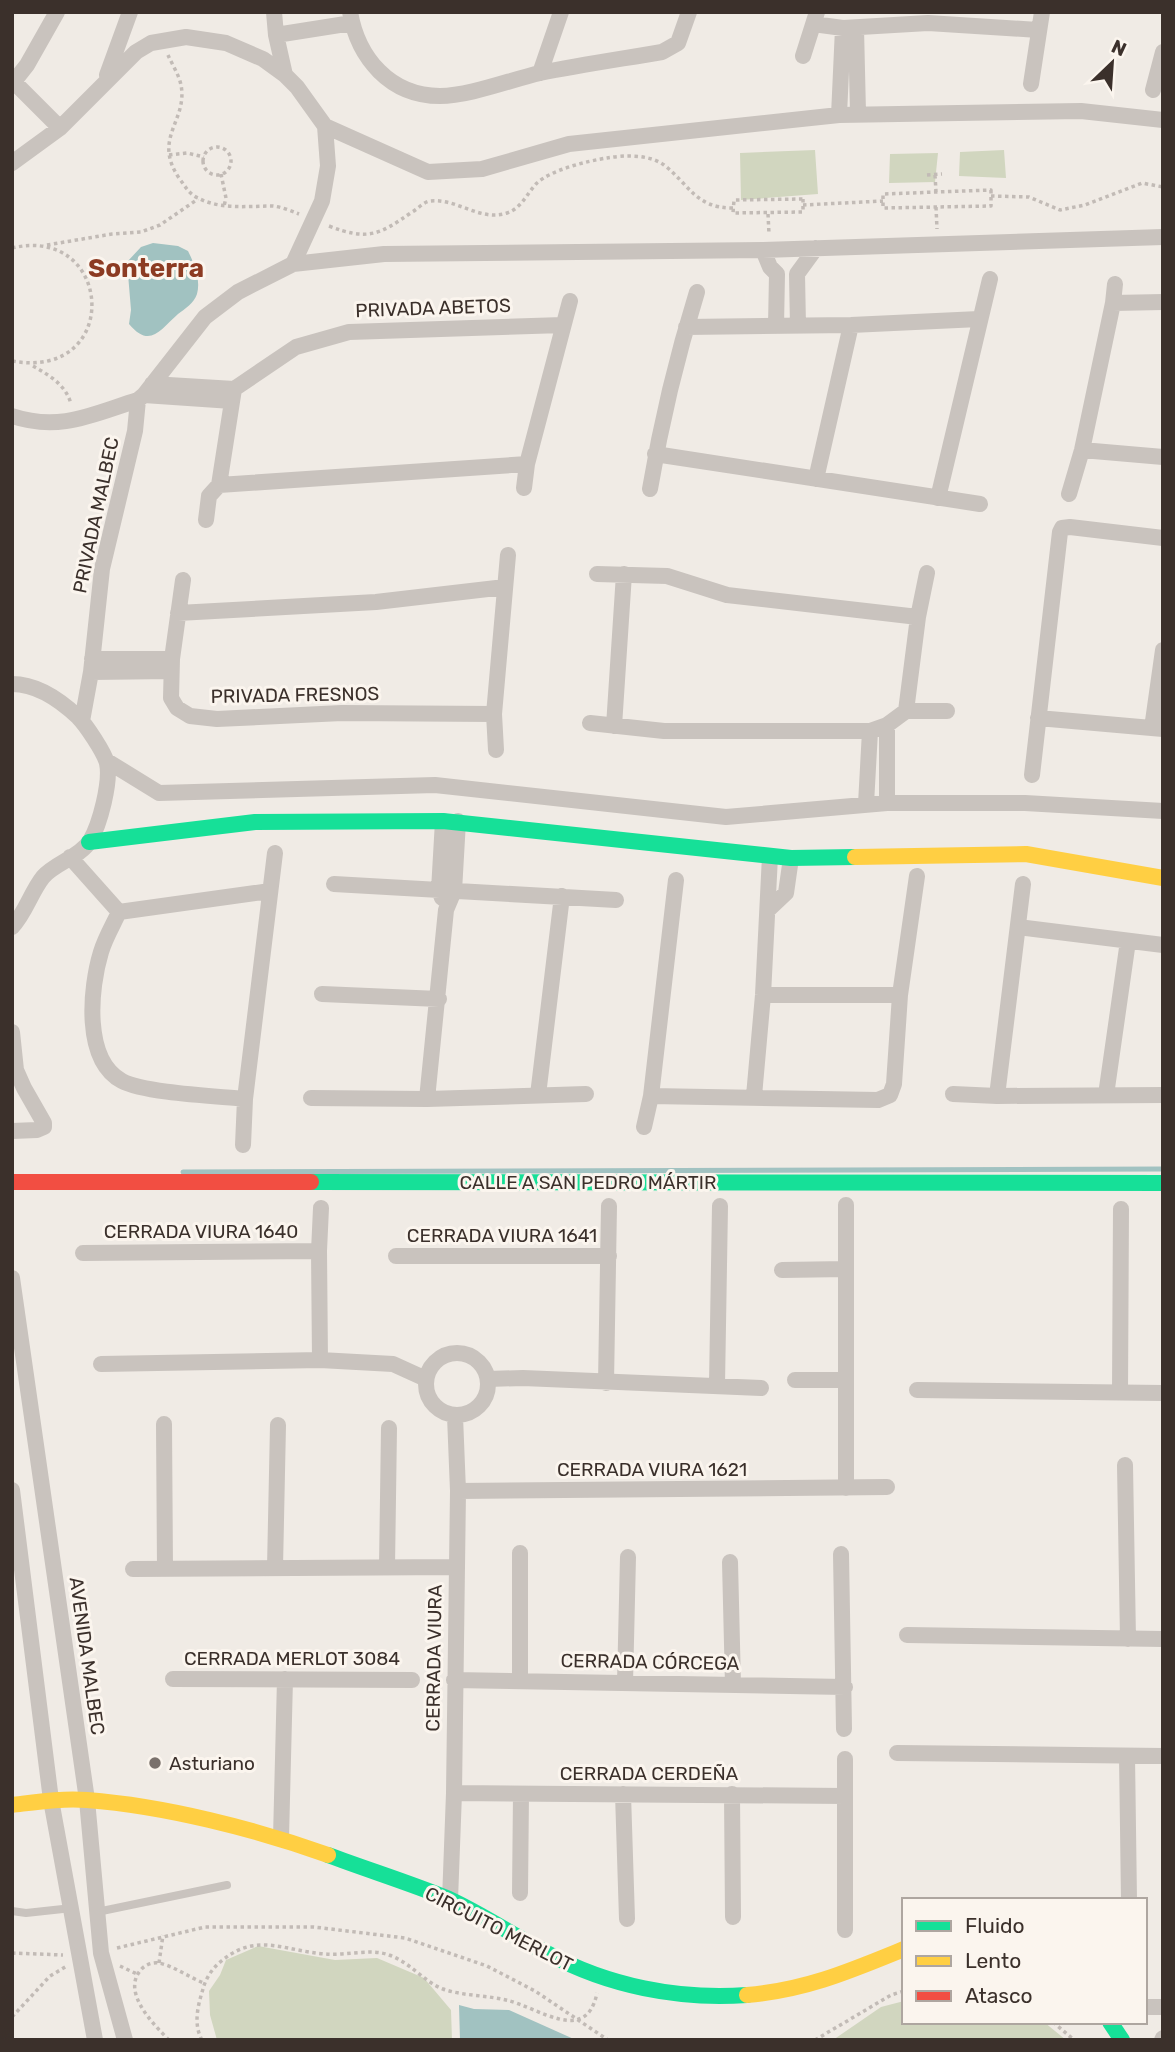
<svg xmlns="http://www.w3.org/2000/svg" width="1175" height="2052" font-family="Rubik,sans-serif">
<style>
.green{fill:#d1d6bf}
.water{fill:#a1c2c1}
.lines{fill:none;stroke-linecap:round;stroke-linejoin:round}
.stream{stroke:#a1c2c1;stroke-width:5}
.path{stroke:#c2bbb6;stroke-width:3.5;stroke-dasharray:3.5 3.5;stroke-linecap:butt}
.lane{stroke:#c9c3be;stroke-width:8}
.street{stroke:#c9c3be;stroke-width:16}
.fast{stroke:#16e098;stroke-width:16}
.slow{stroke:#ffcf43;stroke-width:16}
.jam{stroke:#f24e42;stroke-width:16}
.poi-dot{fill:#7a716c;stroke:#fbf5ee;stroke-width:2.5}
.labels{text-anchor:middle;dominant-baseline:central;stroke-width:6;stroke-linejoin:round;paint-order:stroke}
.street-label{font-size:19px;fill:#3b302b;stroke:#fbf5ee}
.poi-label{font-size:19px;fill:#3b302b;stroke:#fbf5ee;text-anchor:start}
.district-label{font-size:26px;font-weight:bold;fill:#8c3b22;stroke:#fbf5ee}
</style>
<rect width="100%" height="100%" fill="#f0ebe5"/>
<path class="green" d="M815,150l3,44 -77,6 -1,-47z
M1004,150l2,28 -47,-2 1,-24z
M938,153l-3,29 -46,1 1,-29z
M258,1946l77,14 42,-2 47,20 27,32 1,30h-235l-7,-25 -1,-24 11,-16 6,-15z
M904,2001v21h140l22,18h-233l48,-33z"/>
<path class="water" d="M153,243l25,3 10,5c6,12 13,29 9,43 -3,9 -12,15 -19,20 -18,16 -28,35 -49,10l2,-14 -4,-48 14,-15z
M459,2005l15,4 35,1 67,30h-116z"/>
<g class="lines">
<path class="stream" d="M183,1172l980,-3"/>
<path class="path" d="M168,55c4,9 11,20 13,30 7,36 -29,53 -2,93 6,8 10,16 19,20 23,12 50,8 75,8 9,1 18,5 26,8
M203 161a14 14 0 1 1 28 0a14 14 0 1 1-28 0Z
M169,155l18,-2 17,4
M221,174l5,24 -2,8
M927,175l15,-1
M935,175l1,17
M991,190v16l-108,2v-14z
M991,196l38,1 31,13 25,-5 57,-22 21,4
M803,199v13l-70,1 1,-13z
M803,205l80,-4
M936,207l1,22
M768,214l1,20
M329,226c39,15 50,9 83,-14 6,-3 11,-10 18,-11 27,-3 50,21 77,12 15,-5 20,-20 30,-30 14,-13 50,-22 70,-25 17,-3 42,-4 57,7 26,20 31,43 69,43
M47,245l65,-11 29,-2 19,-7 38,-26
M12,248c102,-24 111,133 0,113
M33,366c16,9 33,19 38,38
M117,1948l88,-21h109l91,11 82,28 48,25 73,49
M12,1953l51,2
M159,1963l4,-28
M120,1966l17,8
M12,2017l38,-41 17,-10
M1053,2022l21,18
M169,2040c-15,-15 -47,-47 -29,-69 4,-6 12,-9 19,-8 15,3 31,15 45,20
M202,2040c-9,-16 -4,-35 1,-51 3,-12 11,-23 21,-30 34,-27 64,-7 102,-5 20,2 44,-6 63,1 21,7 35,27 54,34 20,7 42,6 63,11 32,7 80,46 91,-7
M815,2040l76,-45 13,-4"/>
<path class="lane" d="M12,1911l14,2 46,-5
M97,1912l130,-27"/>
<path class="street" d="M274,12l2,23 9,40
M350,12c8,46 40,84 90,84 29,0 70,-16 100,-23 40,-8 81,-14 122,-21l16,-9 11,-31
M813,24l30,4 85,-5 110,7
M856,28l2,85
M276,35l76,-12
M803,56l14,-44
M540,73l21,-61
M107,75l23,-63
M12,80l48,48
M12,84l15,-19 30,-53
M1031,84l11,-72
M1153,90l10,-38
M839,115l4,-87
M325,126l103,46 54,-3 87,-25 270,-29 242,-4 82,9
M12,163l48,-35 76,-76 15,-9 35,-6 40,6 37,16 22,16 12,12 28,39 3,40 -6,35 -29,63 -55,28 -33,25 -61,78 -6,5c-45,14 -78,32 -126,16
M763,250l7,17 7,7 -1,52
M293,264l91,-10 379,-4 400,-13
M1113,303l50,-1
M798,326l-1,-52 19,-26
M686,327l165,-2 128,-6
M152,384l82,5 62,-42 53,-15 214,-7
M144,395l88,6
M1082,450l81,7
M655,454l325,50
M816,479l35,-154
M219,485l308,-21
M524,488l3,-24 43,-163
M650,489c11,-66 27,-133 47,-197
M1069,494l13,-44 31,-147 2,-19
M938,498l52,-219
M206,520l3,-24 10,-11 15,-96
M597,574l70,2 60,19 191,22
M183,580l-11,79 -1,39 6,10 13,8 27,3 125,-6 152,1
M178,613l198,-11 129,-15
M92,659h80
M91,672l80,-1
M12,684c26,0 48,16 66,33 8,8 26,35 29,46 4,19 -7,61 -17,78 -10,16 -35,22 -47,36 -12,15 -18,37 -31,50
M906,711h41
M1038,718l125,11
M82,721l9,-49 11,-103 33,-138 3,-31
M590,723l74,8h206l17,-6 19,-14 12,-94 9,-44
M614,726l10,-152
M1152,728l11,-78
M496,750l-2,-36 14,-159
M107,761l52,32 276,-8 291,32 161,-14h138l138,8
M1032,775l28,-243 2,-4 8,-1 93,11
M887,803v-78
M866,804l4,-73
M70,857l49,55
M334,884l282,16
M442,898l-3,-8 4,-69
M768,910l18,-17 5,-35
M119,912c-6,13 -14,26 -18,40 -11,36 -18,108 21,129 23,12 93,15 123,18
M119,912l151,-21
M1018,927l145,18
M322,994l117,5
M763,995h137
M12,1032l4,38 8,18 20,35v4l-7,3 -25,1
M953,1094l44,2 166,-1
M538,1095l24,-199
M1106,1095l22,-154
M651,1096l227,4 12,-5 4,-11 6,-89 17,-119
M754,1096l9,-101 7,-139
M997,1096l26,-212
M311,1098l116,1 159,-5
M427,1099l19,-189 8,-19 4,-70
M644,1127l7,-31 25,-216
M243,1145l2,-46 30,-246
M83,1253l236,-2
M396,1256h213
M782,1270l64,-1
M12,1278l75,522 14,153 24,87
M426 1384a31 31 0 1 1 62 0a31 31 0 1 1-62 0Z
M320,1360l-1,-109 2,-43
M101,1364l219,-4 73,4 33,15
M488,1379l35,-1 238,10
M795,1380h51
M606,1383l3,-177
M717,1385l3,-179
M917,1390l246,3
M1120,1392l1,-183
M164,1424l1,145
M1125,1465l3,174
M846,1488v-283
M12,1490l39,310 44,240
M458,1491l429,-4
M841,1554l3,175
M730,1562l3,123
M387,1567l2,-139
M275,1568l3,-143
M133,1569l323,-2
M907,1635l256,4
M173,1679l239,1
M454,1680l391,7
M520,1681v-128
M625,1683l3,-126
M897,1753l266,3
M1127,1756l2,144
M845,1759v171
M454,1793l391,3
M623,1794l4,125
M732,1794l1,123
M281,1838l4,-159
M520,1893l1,-99
M450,1900l4,-107 4,-302 -3,-75
M1145,2007h18
M1162,2040l1,-2"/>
<path class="fast" d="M89,842l166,-20 188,-1 348,37 64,-1
M311,1182l852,1
M328,1855c40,15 82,28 121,44 33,15 65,37 98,54 61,33 131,47 200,42
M1110,2022l12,18"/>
<path class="slow" d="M855,857l171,-3 137,24
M12,1805c25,-3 50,-7 75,-5 78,6 168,29 241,55
M747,1995c59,-5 103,-24 157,-46"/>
<path class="jam" d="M12,1182h299"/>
</g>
<circle class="poi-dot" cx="155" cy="1763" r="7"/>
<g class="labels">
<g class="street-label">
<text transform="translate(433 308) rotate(-2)">PRIVADA ABETOS</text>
<text transform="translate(96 515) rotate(-78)">PRIVADA MALBEC</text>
<text transform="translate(295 695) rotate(-1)">PRIVADA FRESNOS</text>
<text x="588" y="1182">CALLE A SAN PEDRO MÁRTIR</text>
<text x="201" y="1231">CERRADA VIURA 1640</text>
<text x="502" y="1235">CERRADA VIURA 1641</text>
<text x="652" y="1469">CERRADA VIURA 1621</text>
<text transform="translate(87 1656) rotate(82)">AVENIDA MALBEC</text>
<text x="292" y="1658">CERRADA MERLOT 3084</text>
<text transform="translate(434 1658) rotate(-89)">CERRADA VIURA</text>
<text transform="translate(650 1662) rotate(1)">CERRADA CÓRCEGA</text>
<text x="649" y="1773">CERRADA CERDEÑA</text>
<text transform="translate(499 1929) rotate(27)">CIRCUITO MERLOT</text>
</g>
<g class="poi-label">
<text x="169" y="1763">Asturiano</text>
</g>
<g class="district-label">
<text x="146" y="268">Sonterra</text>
</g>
</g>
<rect width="1175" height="2052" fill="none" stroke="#3b302b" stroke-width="28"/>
<rect x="902" y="1898" width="245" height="126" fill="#fbf5ee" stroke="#aea6a0" stroke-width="2"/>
<rect x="916" y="1921" width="35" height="10" fill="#16e098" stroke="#aea6a0" stroke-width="2"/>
<text x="965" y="1933" font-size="21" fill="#3b302b">Fluido</text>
<rect x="916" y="1956" width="35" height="10" fill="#ffcf43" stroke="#aea6a0" stroke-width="2"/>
<text x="965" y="1968" font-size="21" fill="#3b302b">Lento</text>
<rect x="916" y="1991" width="35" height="10" fill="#f24e42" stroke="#aea6a0" stroke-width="2"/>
<text x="965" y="2003" font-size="21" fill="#3b302b">Atasco</text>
<g transform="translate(1112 63) rotate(25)" stroke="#fbf5ee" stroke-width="5" paint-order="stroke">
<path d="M0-5L12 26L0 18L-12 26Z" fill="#3b302b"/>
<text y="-10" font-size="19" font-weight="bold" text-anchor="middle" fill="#3b302b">N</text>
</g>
</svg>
